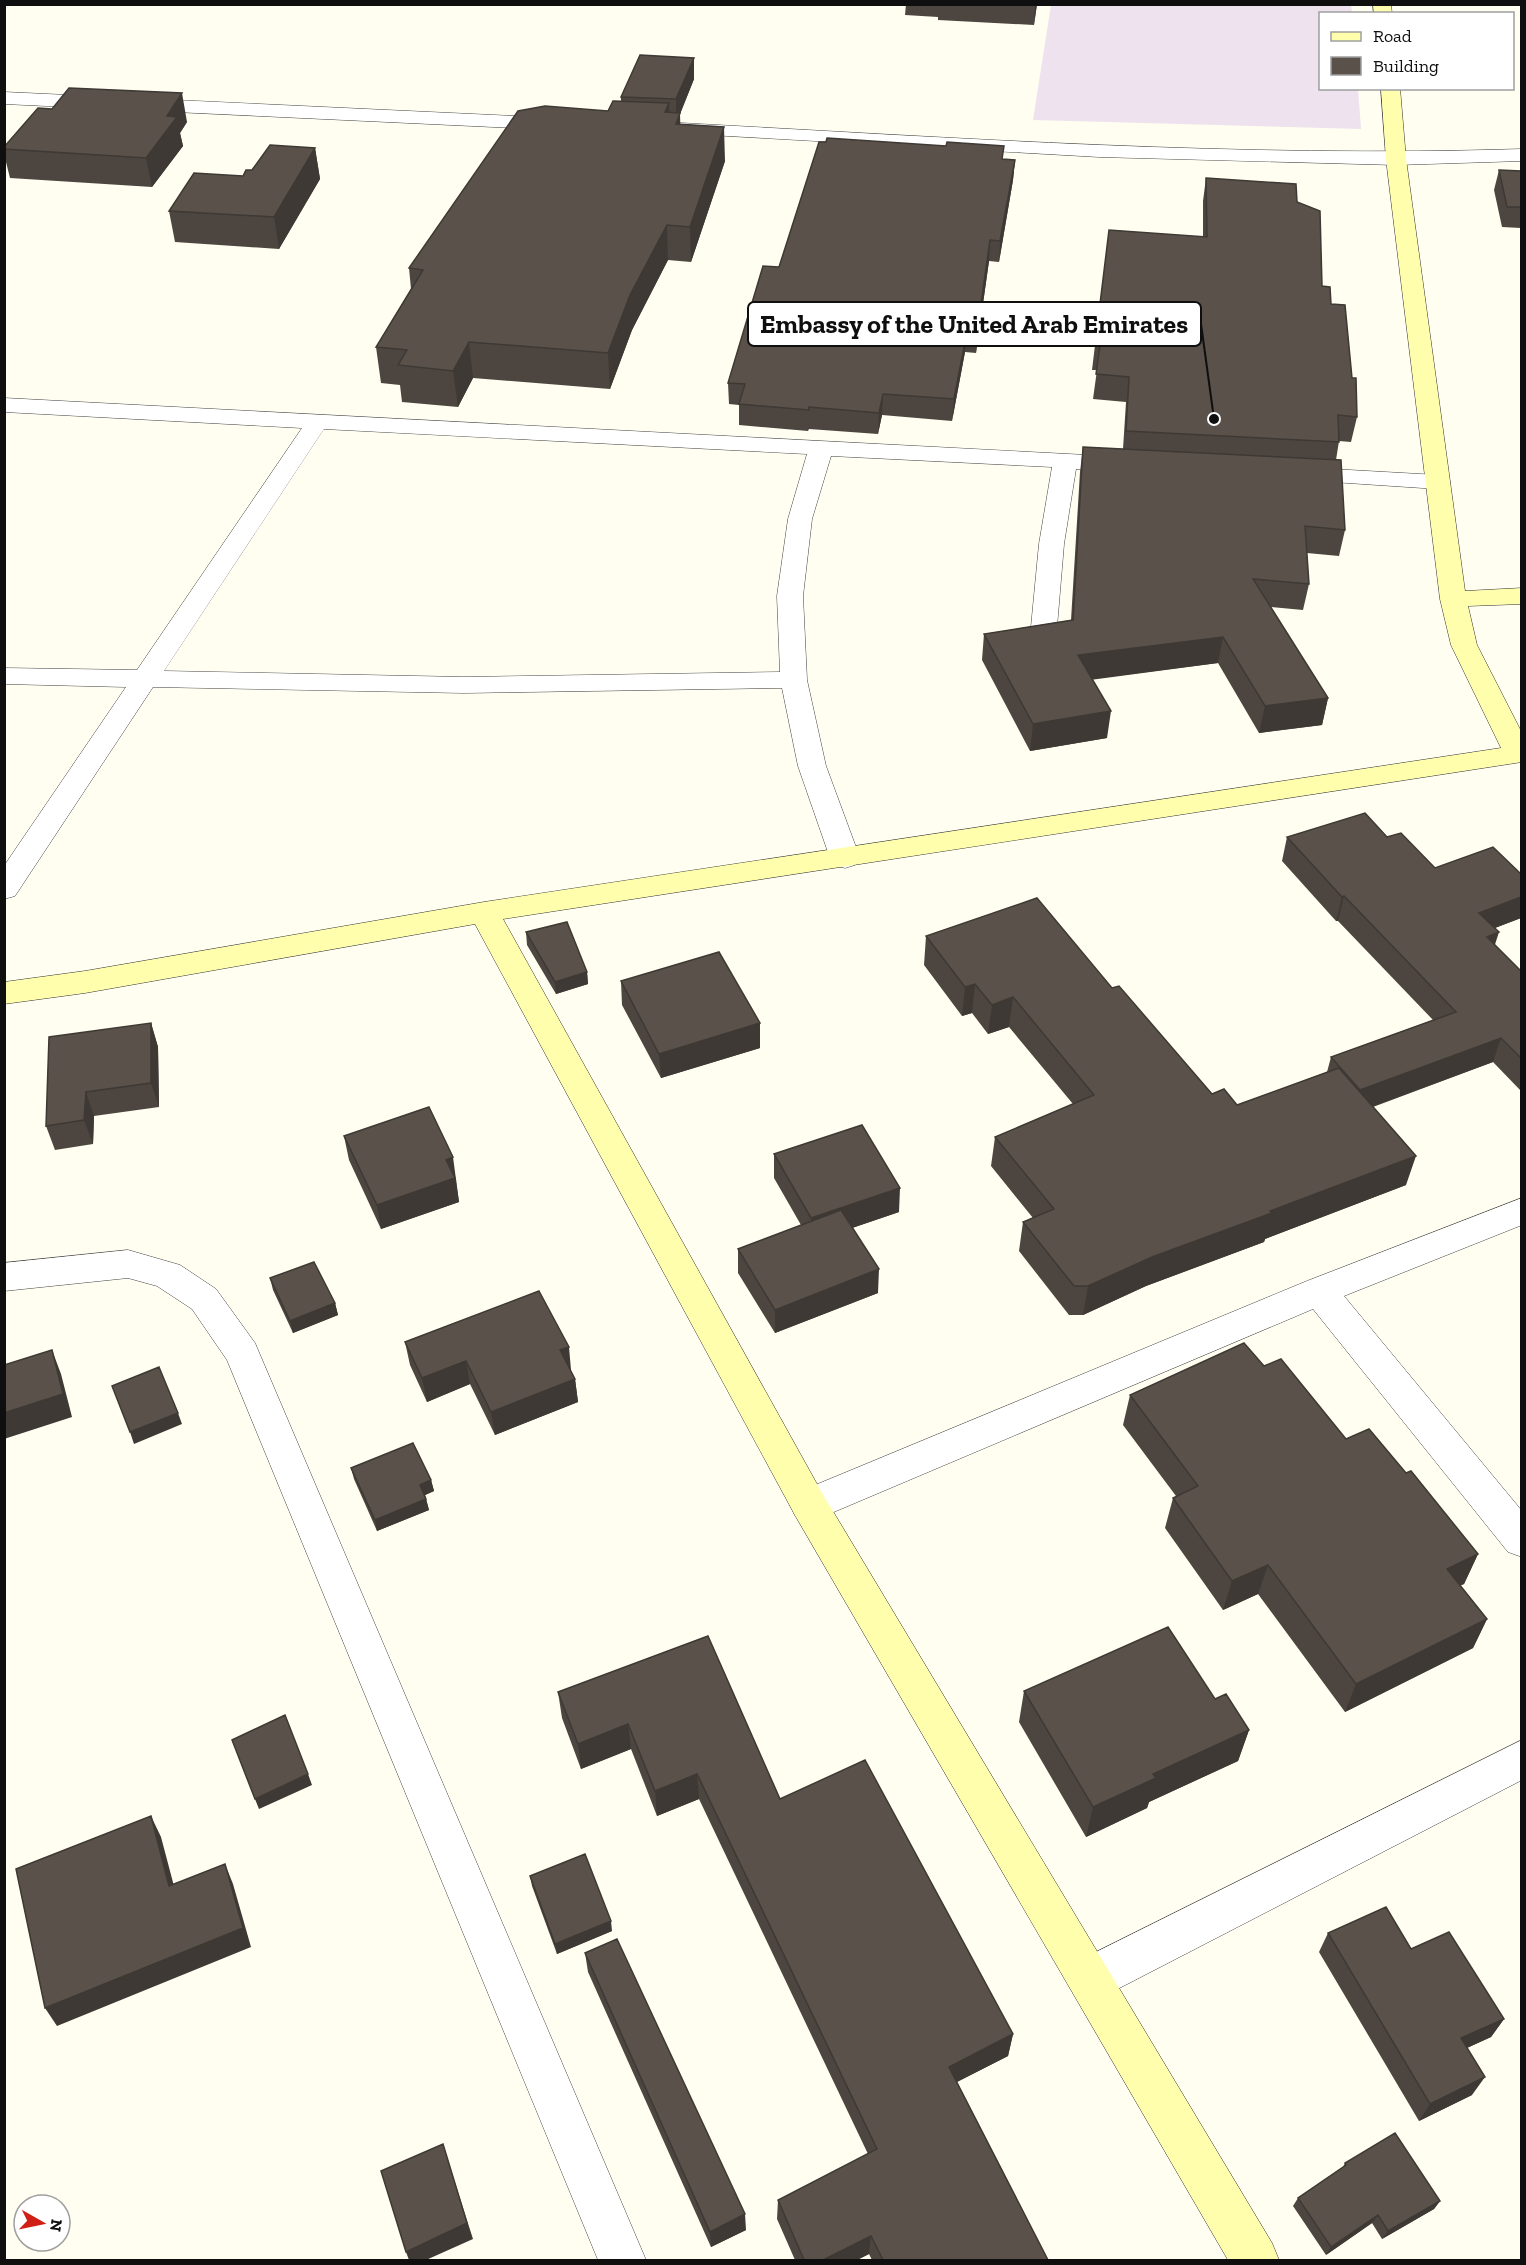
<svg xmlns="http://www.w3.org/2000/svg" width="1526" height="2265" font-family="'Zilla Slab',serif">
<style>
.industrial{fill:#eee2ee}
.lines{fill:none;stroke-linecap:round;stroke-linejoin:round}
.street-casing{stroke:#424242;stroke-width:1}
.secondary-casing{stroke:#313131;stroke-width:1}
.street{fill:#fff;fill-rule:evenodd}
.secondary{fill:#fffeac;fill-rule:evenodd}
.wall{fill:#4d4640}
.shaded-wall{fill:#3e3934}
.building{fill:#59514a;stroke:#3e3934;stroke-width:1.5}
.leader{fill:none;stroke:#0f0f0f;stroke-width:2}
.callout-dot{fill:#0f0f0f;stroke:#fff;stroke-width:2}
.callout{fill:#fff;stroke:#0f0f0f;stroke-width:2}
.callout-label{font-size:26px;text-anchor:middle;font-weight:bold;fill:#0f0f0f}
</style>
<rect width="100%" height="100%" fill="#fffef1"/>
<path class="industrial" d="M1051,5h300l1,8 -32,1v74l38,1 3,40 -328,-9z"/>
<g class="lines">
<defs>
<path id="street" d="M4,92l553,26 7,2 3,4 -3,4 -7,2 -553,-26z
M681,123c280,15 560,35 841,26v12l-126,4 -297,-8 -425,-24 -3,-4 3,-4z
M4,398l1121,59 8,2 4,5 -4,5 -8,2 -49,-2 -12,75 -7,83 -4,6 -9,2 -9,-2 -4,-6 8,-83 13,-77 -221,-11 -19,63 -9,77 4,84 19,86 34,92 -5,7 -10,3 -10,-3 -5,-7 -32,-92 -16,-78 -318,5 -311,-6 -138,209 -11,3v-33l122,-179 -122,-3v-16l133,2 165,-242 -298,-16zM324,429l483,25 -19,65 -11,77 3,76 -316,5 -300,-6z
M1296,467l142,8 9,2 3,5 -3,5 -9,2 -151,-10 -3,-5 3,-5z
M1522,1198v27l-178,71 178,215v46l-14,-5 -195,-243 -491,208 -13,4 -13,-4 -6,-12 6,-12 511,-212z
M128,1250l52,15 36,24 39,54 391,917h-48l-371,-900 -35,-51 -35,-23 -29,-8 -124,13v-28z
M1522,1740v40l-416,215 -16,6 -16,-6 -6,-16 6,-16z"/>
<path id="secondary" d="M1373,4h18l1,10h-18z
M1381,88h19l6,71 59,432 57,-3v16l-54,2 9,39 45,88v29l-1019,157 319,574 450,750 7,17h-51l-432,-743 -321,-593 -390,69 -81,11v-22l81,-11 399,-69 1017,-154 -50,-103 -11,-46 -54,-440z"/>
</defs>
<use href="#street" class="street-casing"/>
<use href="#secondary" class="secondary-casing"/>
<use href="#street" class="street"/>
<use href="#secondary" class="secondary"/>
</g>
<path class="wall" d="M906,4h131l-3,21 -96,-5v-3l-33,-2z
M694,58v21l-14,35v10l45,37 -34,101 -23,-2 -36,70 -22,59 -137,-11 -15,29 -56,-5 -2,-17 -19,-2 -5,-36 35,-58 -2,-21 212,-167v-4z
M187,122l-7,11 3,13 -31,41 -142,-9 -6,-24v-7z
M315,148l5,31 -41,70 -104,-7 -6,-31 74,-35 9,-6z
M1003,159l12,1 -2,20 -14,82 -10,-1 -13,92 -11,-1 -13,69 -70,-6 -4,19 -69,-5 -1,2 -69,-6v-20l-10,-1 -1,-21z
M1499,170l22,1v57l-19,-1 -8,-37z
M1206,178l91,24 25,84 9,18 21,74 5,39 -6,25 -12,-1 -3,19 9,70 -6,26 -32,-3 2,31 -6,26 -32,-3 57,91 -6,27 -63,8 -41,-70 -126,16 15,59 -77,13 -48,-91 2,-26 87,-14 9,-148 3,-25 40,2 3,-47 -33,-3 4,-29h-5l17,-140 94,7v-36z
M1287,837h100l48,31 86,6v44l-26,10v17l26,26v120l-28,-29 -120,45 33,78 -141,54 -1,3 -118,44 -63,29h-14l-50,-64 4,-29 10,-4 -42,-52 4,-29 78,-33 -64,-77 -21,7 -16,-21 -10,3 -38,-51 2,-29 186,52 100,106 25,11 90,-33 4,-15 102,-37 -95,-99h-2l-54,-60z
M526,932l61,40 1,12 -32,10 -29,-49z
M621,981l139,42v25l-99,30 -39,-73z
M151,1023l7,24 1,60 -65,9 -1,28 -38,6 -9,-24z
M344,1136l113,45h-1l3,21 -78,27 -32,-69z
M774,1154l125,58 -47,16 26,65 -103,40 -37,-60v-24l63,-24 -27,-47z
M270,1278l65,25 3,12 -45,18 -20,-43z
M405,1342l166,28h-1l5,9 3,23 -83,33 -25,-51 -43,18 -17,-37z
M1264,1366l82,73 60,34 72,81 -14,30 -4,1 27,34 -14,29 -128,64 -87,-118 -35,16 -58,-82 8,-30 3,-2 -53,-71 7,-30z
M351,1468l80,12 3,11 -9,4 4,15 -52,21 -23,-52z
M708,1636l72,163 233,235 -5,22 -51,26 91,178h-176l-3,-6 -12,6h-62l-18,-41 1,-19 90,-46 -169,-355 -42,17 -26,-67 -50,20 -19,-51 -4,-26z
M1024,1691l191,8 34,31 -11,31 -89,41 -2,6 -61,29 -67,-115z
M530,1876l82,55 -55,23 -25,-68z
M1328,1933l83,16 93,70 -13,18 -24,11 5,47 -53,26 -100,-169z
M585,1953l161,277 -35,17 -123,-275z
M1345,2163l95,38 -6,8 -52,30 -10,-16 -46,32 -33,-49 5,-8 45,-31z"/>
<path class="shaded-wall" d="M1035,4h2l-3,21 1,-20z
M694,58v21l-14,35 1,33 -4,11 -1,-59z
M182,93l5,29 -7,11 3,13 -31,41 -6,-29 21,-42z
M669,103l1,34 -5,-25z
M724,127l1,34 -34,101 -1,-35z
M315,148l5,31 -41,70 -5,-32z
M1015,160l-2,20 -14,82 1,-21z
M667,225l1,35 -36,70 -22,59 -2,-36 22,-58z
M990,240l-1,21 -13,92 1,-21z
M967,331l-2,21 -13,69 2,-22z
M469,342l4,36 -15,29 -5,-36z
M883,394l-1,21 -4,19 1,-21z
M1223,637l-5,26 -143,19 3,-27z
M1328,698l-6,27 -63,8 6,-27z
M1111,711l-4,27 -77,13 3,-27z
M1344,896l-6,25h-2l6,-24z
M1521,897v21l-50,19 8,-24z
M1499,932l-8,25 -4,-20z
M587,972l1,12 -32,10 -1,-12z
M975,984l-3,29 -10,3 3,-29z
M1013,997l-4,30 -21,7 4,-29z
M151,1023l7,24 1,60 -8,-24z
M760,1023v25l-99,30 -2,-24z
M1501,1038l-8,24 -141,52 8,-24z
M86,1092l8,24 -1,28 -9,-24z
M1416,1156l-10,29 -141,54 -1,3 -118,44 -63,29 5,-29 64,-29 118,-46z
M453,1157l6,45 -78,27 -4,-24 69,-45z
M900,1188l-1,24 -88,30v-24z
M879,1269l-1,24 -103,40v-23z
M335,1303l3,12 -45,18 -3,-12z
M569,1347l2,23 -9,3 -2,-23z
M52,1350l9,24 11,43 -68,22v-26z
M466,1361l4,23 -43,18 -5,-24z
M575,1379l3,23 -83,33 -4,-23z
M178,1413l4,11 -48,20 -4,-12z
M431,1480l3,11 -11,5 -3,-11z
M426,1499l3,11 -52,21 -2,-11z
M1478,1554l-14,30 -29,14 12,-29z
M1268,1565l-10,29 -35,16 9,-29z
M1487,1619l-14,29 -128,64 11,-28z
M628,1724l3,25 -50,20 -3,-25z
M1249,1730l-11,31 -89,41 -2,6 -61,29 7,-30 60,-33z
M308,1774l4,11 -53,24 -4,-10z
M697,1774l2,25 -42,17 -2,-25z
M151,1816l10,21 18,68 -10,-19z
M225,1864l8,20 18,63 -194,79 -12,-18z
M611,1921l1,10 -55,23 -2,-10z
M1504,2019l-13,18 -42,19 12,-18z
M1013,2034l-5,22 -63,32 4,-21z
M1485,2077l-13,18 -53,26 11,-17z
M448,2161l25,78 -47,21h-17l-3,-8z
M1440,2201l-6,8 -52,30 6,-8z
M745,2214l1,16 -35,17 -1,-15z
M1378,2215l-6,8 -46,32 5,-8z
M871,2236l-2,18 -12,6h-34z"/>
<path class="building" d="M640,55l54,3 -18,41 -55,-2z
M69,88l113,5 -15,23 10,1 -31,41 -142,-9v-2l34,-39 14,1z
M613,101l56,2 -4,9 15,1 -4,11 48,3 -34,100 -23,-2 -37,70 -22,58 -139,-11 -16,29 -55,-6 9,-15 -31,-3 47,-77 -14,-2 109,-157 27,-5 63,5z
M827,138l119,8 1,-4 57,4 -2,13 13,1 -15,81 -10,-1 -13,92 -10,-1 -13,68 -71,-5 -4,19 -70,-6v3l-70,-6 6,-20 -17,-1 35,-117 16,1 40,-125h7z
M270,145l45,3 -41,69 -105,-6 25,-38 49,3 3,-6h6z
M1499,170l22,1v36h-14z
M1206,178l90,6 1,18 23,9 2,75 8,1 1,17 14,1 7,73h4l1,39 -19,-2 1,27 -213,-11 3,-54 -33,-3 4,-28 -5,-1 14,-115 98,7z
M1083,447l258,13 4,70 -40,-4 4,58 -56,-5 75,119 -63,8 -42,-69 -145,18 33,56 -78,13 -49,-90 89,-14z
M1365,813l22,24 14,-4 34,35 58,-21 28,27v23l-42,16 20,19 -12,5 34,34v87l-20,-20 -141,52 -29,-33 125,-45 -112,-116 -2,1 -55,-60z
M1037,898l75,90 7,-2 93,108 12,-5 13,16 102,-37 77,88 -146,55 2,2 -120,44 -64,29h-14l-51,-64 31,-13 -59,-72 99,-42 -81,-98 -21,8 -17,-21 -10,3 -39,-51z
M567,922l20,50 -32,10 -29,-50z
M719,952l41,71 -101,31 -38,-73z
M151,1023v60l-65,9 -2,28 -38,6 3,-89z
M429,1107l24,50 -7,3 9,18 -78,27 -33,-69z
M862,1125l38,63 -89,30 -37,-64z
M841,1210l38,59 -104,41 -37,-61z
M314,1262l21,41 -45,18 -20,-43z
M539,1291l30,56 -9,3 15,29 -84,33 -25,-51 -44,17 -17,-36z
M1244,1343l20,23 17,-7 65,80 23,-10 37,44 5,-2 67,83 -31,15 40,50 -131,65 -88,-119 -36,16 -59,-83 25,-12 -68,-91z
M52,1350l11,44 -59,19v-48z
M159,1367l19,46 -48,19 -18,-46z
M413,1443l18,37 -11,5 6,14 -51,21 -24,-52z
M1168,1627l47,72 11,-5 23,36 -96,44 3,4 -63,29 -69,-116z
M708,1636l72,163 85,-39 148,274 -64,33 99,193h-165l-12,-24 -48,24h-19l-26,-60 99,-51 -180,-375 -42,17 -27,-67 -50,20 -20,-52z
M285,1715l23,59 -53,25 -23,-59z
M151,1816l18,70 56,-22 18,64 -198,80 -29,-139z
M585,1854l26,67 -56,23 -25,-68z
M1386,1907l25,42 38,-17 55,87 -43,19 24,39 -55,27 -102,-171z
M617,1939l128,275 -35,18 -125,-279z
M1395,2133l45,68 -52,30 -10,-16 -47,32 -33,-49 48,-33 -1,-2z
M443,2144l24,79 -61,29 -25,-81z"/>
<path class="leader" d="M1214 419L1201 324"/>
<circle class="callout-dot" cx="1214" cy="419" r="6"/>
<rect class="callout" x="748" y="302" width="453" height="44" rx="6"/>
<g class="callout-label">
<text x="974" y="333">Embassy of the United Arab Emirates</text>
</g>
<rect width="1526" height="2265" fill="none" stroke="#0f0f0f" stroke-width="12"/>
<rect x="1319" y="12" width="195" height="78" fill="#ffffff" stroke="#9f9f9f" stroke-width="1.5"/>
<rect x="1331" y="32" width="30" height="9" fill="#fffeac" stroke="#9f9f9f" stroke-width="1.5"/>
<text x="1373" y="42" font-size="18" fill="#0f0f0f">Road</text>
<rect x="1331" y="57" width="30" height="18" fill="#59514a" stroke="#9f9f9f" stroke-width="1.5"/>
<text x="1373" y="72" font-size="18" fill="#0f0f0f">Building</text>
<g transform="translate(42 2223) rotate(99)"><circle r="28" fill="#ffffff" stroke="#9f9f9f" stroke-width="1.5"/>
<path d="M0-4.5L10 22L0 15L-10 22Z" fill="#d02016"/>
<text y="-9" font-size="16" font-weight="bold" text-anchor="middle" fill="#0f0f0f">N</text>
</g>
</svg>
